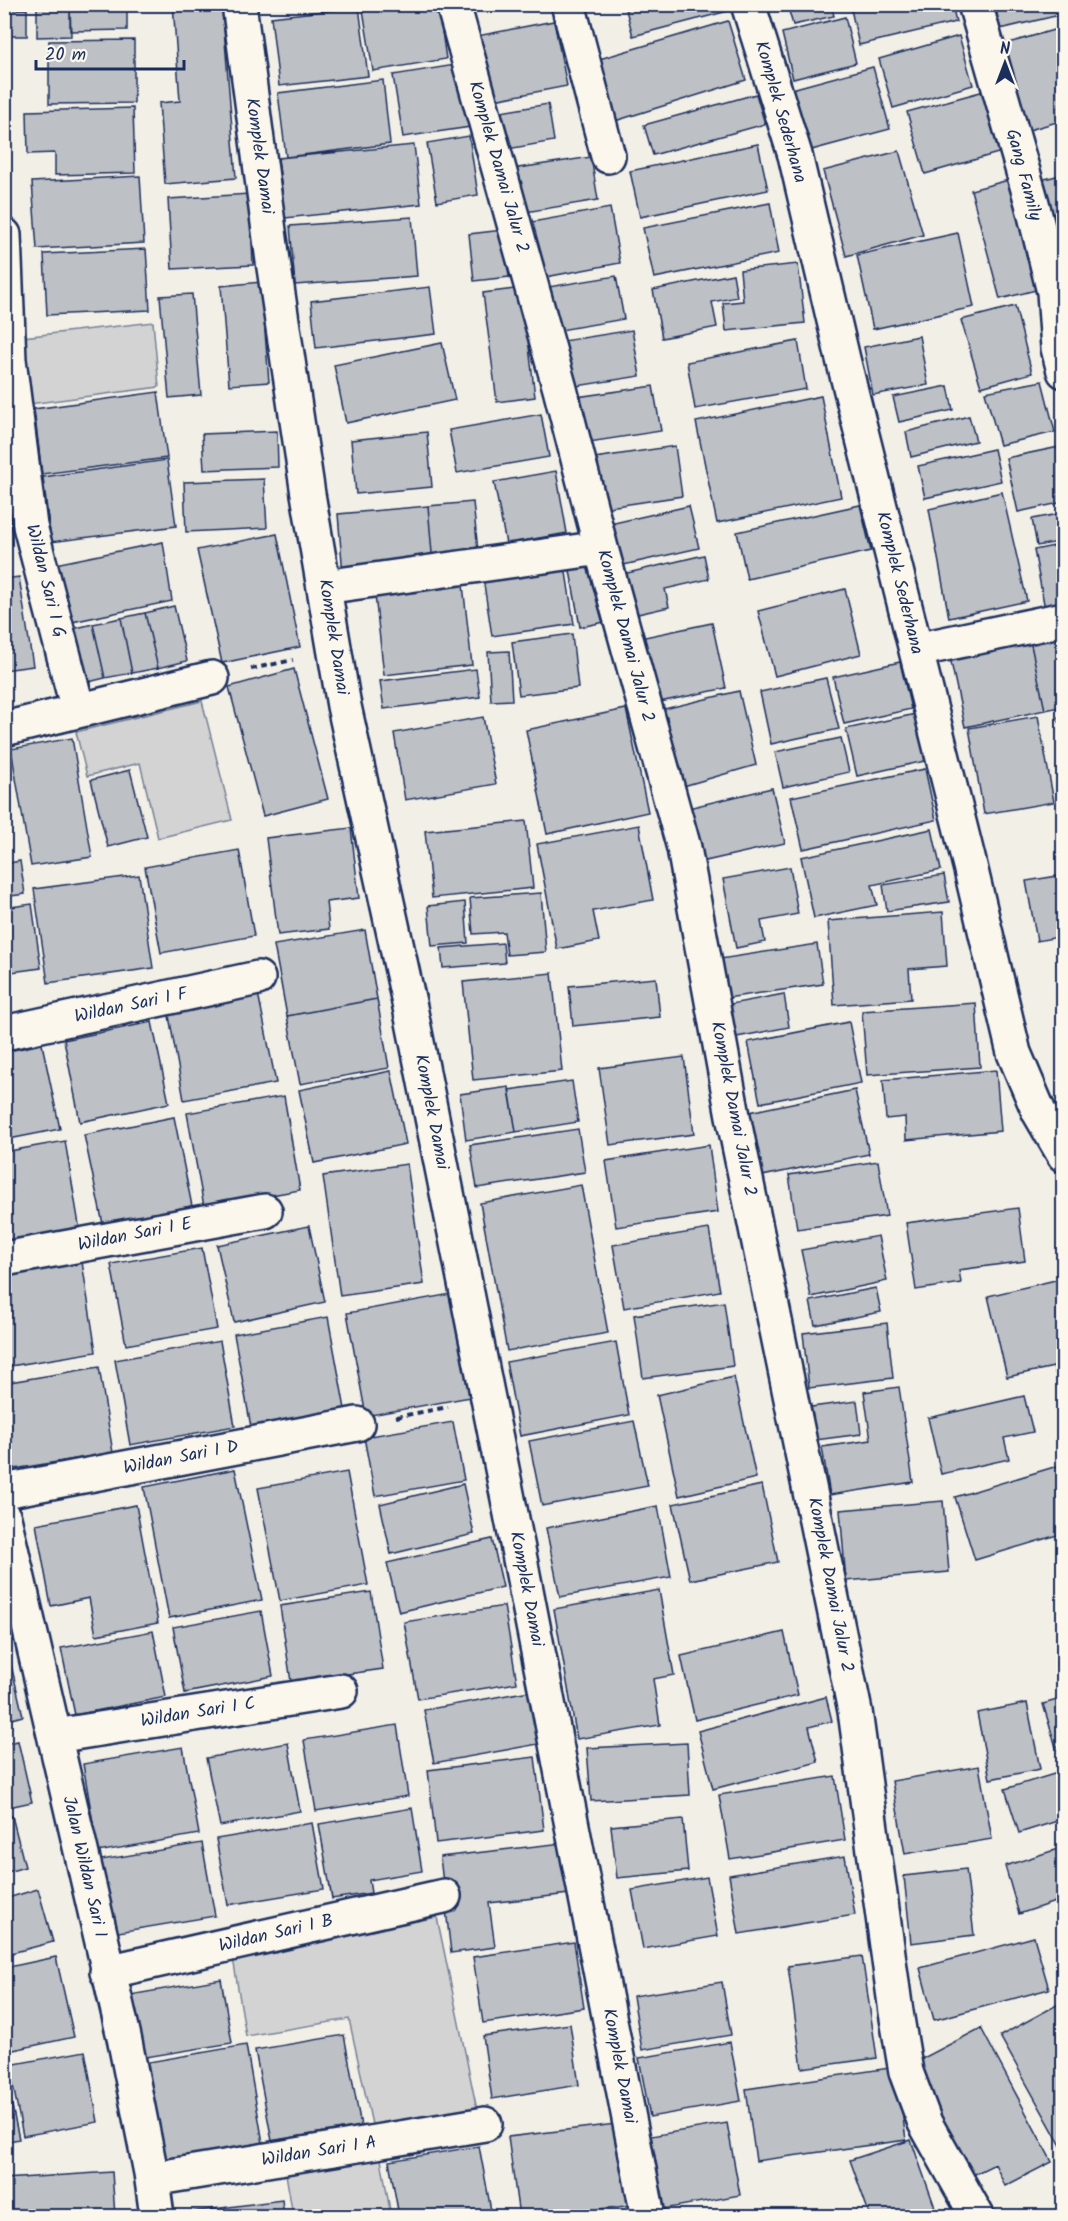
<svg xmlns="http://www.w3.org/2000/svg" width="1068" height="2221" font-family="Kalam,sans-serif">
<style>
.green{fill:#d2d3d2;stroke:#768198;stroke-width:1.5}
.building{fill:#bdc0c4;stroke:#1b2f5e;stroke-width:1.5}
.lines{fill:none;stroke-linecap:round;stroke-linejoin:round}
.minor-casing{stroke:#1b2f5e;stroke-width:38}
.path{stroke:#1b2f5e;stroke-width:4;stroke-dasharray:6 4.5;stroke-linecap:butt}
.minor{stroke:#fbf7ec;stroke-width:33}
.labels{text-anchor:middle;dominant-baseline:central;stroke-width:6;stroke-linejoin:round;paint-order:stroke}
.street-label{font-size:18px;fill:#1b2f5e;stroke:#fbf7ec}
</style>
<rect width="100%" height="100%" fill="#f2efe6"/>
<filter id="ink" filterUnits="userSpaceOnUse"><feTurbulence type="fractalNoise" baseFrequency=".0167" numOctaves="2"/><feDisplacementMap in="SourceGraphic" scale="12" xChannelSelector="R" yChannelSelector="G"/><feConvolveMatrix kernelMatrix="1 2 1 2 8 2 1 2 1" color-interpolation-filters="sRGB"/></filter>
<g filter="url(#ink)">
<path class="green" d="M153,322l6,65 -130,17 -6,-67z
M202,701l30,119 -74,18 -18,-75 -53,13 -11,-44z
M437,1917l40,193 -104,19 -24,-110 -103,17 -13,-78z
M380,2154l11,62h-98l-8,-48z"/>
<path class="building" d="M70,4h57v26l-57,1z
M173,4h49l14,174 -71,6 -6,-81 21,-2z
M362,4h76l8,55 -73,12z
M630,4h100l2,6 -99,26 -8,-30z
M787,4h44l3,12 -41,9z
M952,4l4,18 -97,23 -9,-40z
M995,4h69v10l-64,15z
M37,6h33l1,30 -34,1z
M359,7l9,69 -89,10 -8,-69z
M27,9v27h-23v-26z
M845,17l11,46 -63,16 -11,-46z
M554,21l13,65 -78,15 -12,-65z
M728,21l18,59 -131,41 -19,-61z
M1064,27v93l-35,10 -24,-86z
M959,36l14,49 -80,23 -14,-49z
M134,40v63l-85,1v-63z
M467,63l10,63 -74,11 -10,-62z
M873,67l17,62 -86,23 -16,-62z
M383,80l7,64 -104,13 -8,-64z
M988,90l17,61 -80,23 -18,-62z
M756,94l9,30 -112,31 -9,-30z
M548,104l6,37 -52,9 -7,-37z
M133,108l2,65 -80,2v-22l-27,1 -1,-43z
M469,136l9,59 -41,7 -10,-59z
M758,144l10,46 -128,27 -10,-46z
M414,145l7,59 -136,14 -7,-60z
M899,151l24,84 -77,21 -23,-85z
M591,157l7,43 -78,13 -8,-44z
M1064,174v125l-31,-117z
M140,176l4,67 -107,6 -5,-67z
M1020,177l28,110 -48,12 -29,-109z
M250,194l3,71 -81,4 -4,-70z
M770,203l9,50 -125,25 -11,-50z
M610,208l10,55 -85,16 -9,-56z
M412,217l5,59 -122,9 -5,-59z
M503,230l6,47 -35,4 -5,-47z
M958,233l16,74 -101,22 -16,-74z
M146,249l4,61 -103,5 -3,-61z
M798,264l7,59 -79,8 -3,-28 20,-2 -3,-31z
M733,274l4,23 -25,5 5,25 -55,11 -9,-48z
M616,276l8,43 -69,12 -7,-44z
M261,282l8,100 -40,3 -8,-99z
M430,287l6,47 -120,14 -5,-47z
M522,288l13,109 -38,5 -14,-109z
M192,294l9,101 -32,3 -9,-102z
M1015,306l17,67 -51,14 -20,-67z
M632,330l8,46 -69,11 -8,-46z
M919,336l9,49 -55,10 -9,-48z
M798,341l8,48 -111,20 -8,-47z
M442,343l13,57 -109,23 -12,-58z
M1042,381l13,51 -55,13 -15,-53z
M653,386l8,45 -78,12 -6,-46z
M948,386l5,24 -54,12 -6,-25z
M158,392l9,66 -125,16 -8,-65z
M821,396l20,101 -124,26 -21,-101z
M541,414l8,43 -92,16 -8,-43z
M969,416l7,25 -65,16 -5,-25z
M277,431l1,36 -74,3 -2,-36z
M427,432l5,55 -76,7 -5,-54z
M675,446l7,50 -86,13 -8,-50z
M1064,446v56l-46,10 -12,-54z
M994,449l7,32 -76,17 -7,-32z
M167,460l9,66 -125,16 -8,-65z
M556,471l11,62 -61,11 -12,-62z
M264,479l3,49 -81,4 -2,-50z
M1002,492l25,109 -78,17 -20,-109z
M473,502l6,59 -46,4 -5,-59z
M860,505l11,46 -124,28 -10,-47z
M428,506l5,59 -90,9 -5,-60z
M689,506l10,42 -89,20 -9,-42z
M1064,513v28l-27,5 -5,-27z
M277,534l23,113 -78,16 -25,-113z
M163,542l9,59 -105,22 -12,-59z
M1064,544v61l-19,4 -11,-59z
M598,553l12,68 -30,6 -12,-68z
M704,555l5,24 -44,10 4,18 -40,9 -10,-41z
M565,566l9,58 -82,12 -9,-58z
M19,577l14,89 -29,4v-91z
M463,585l9,80 -88,10 -9,-80z
M845,589l16,65 -86,22 -17,-65z
M174,606l13,55 -29,7 -13,-55z
M145,613l13,55 -26,5 -11,-55z
M121,618l11,55 -27,5 -12,-54z
M712,623l14,65 -71,15 -15,-65z
M1064,623v83l-19,4 -17,-79z
M93,624l12,54 -29,7 -12,-54z
M1028,631l17,79 -80,17 -17,-79z
M572,634l6,54 -59,7 -7,-53z
M509,651l3,49 -21,1 -3,-49z
M900,662l11,47 -67,15 -11,-47z
M294,669l34,130 -65,17 -34,-129z
M476,669l4,28 -96,12 -4,-28z
M826,678l13,51 -68,15 -11,-52z
M739,691l17,74 -83,24 -17,-78z
M626,709l22,103 -101,22 -21,-104z
M916,714l9,47 -68,15 -11,-47z
M1038,716l16,86 -70,12 -15,-86z
M1064,716v24l-6,-23z
M483,717l13,67 -91,16 -11,-67z
M72,738l20,119 -61,9 -20,-117z
M841,738l8,34 -66,15 -8,-35z
M4,766l3,46h-3z
M925,769l11,51 -133,29 -12,-52z
M130,770l17,67 -39,10 -17,-67z
M772,788l13,55 -84,19 -13,-54z
M526,821l7,67 -101,10 -7,-67z
M639,825l14,75 -60,11 6,30 -42,8 -20,-105z
M351,828l8,70 -33,4 3,27 -51,6 -12,-97z
M932,829l9,41 -69,15 5,20 -63,13 -13,-61z
M239,850l15,86 -93,17 -16,-86z
M20,861l5,33 -21,3v-33z
M790,867l8,47 -37,7 4,21 -29,6 -13,-69z
M139,875l14,93 -105,15 -14,-94z
M944,875l5,27 -62,9 -4,-26z
M1064,875v61l-27,5 -11,-60z
M541,893l5,59 -39,3 -3,-23 -31,2 -3,-36z
M465,902l3,41 -36,3 -4,-40z
M32,904l9,64 -37,5v-65z
M943,912l4,54 -38,3 2,30 -77,6 -6,-84z
M365,930l12,69 -90,17 -13,-71z
M503,943l2,20 -62,5 -2,-20z
M817,944l6,40 -96,14 -7,-39z
M552,973l10,98 -89,9 -10,-98z
M656,978l4,39 -87,9 -4,-40z
M258,993l18,90 -92,17 -16,-90z
M784,994l5,33 -63,12 -6,-33z
M377,999l12,69 -89,16 -13,-68z
M976,1003l4,64 -113,8 -5,-64z
M1064,1011v22l-3,1 -3,-22z
M152,1022l17,81 -89,19 -16,-82z
M849,1022l12,61 -101,20 -12,-61z
M42,1044l18,85 -56,11v-88z
M684,1057l10,77 -84,11 -11,-77z
M996,1070l5,61 -95,9 -1,-23 -19,2 -3,-39z
M391,1071l15,73 -92,19 -15,-73z
M572,1081l6,41 -62,10 -7,-42z
M509,1087l7,45 -50,8 -6,-46z
M855,1090l14,64 -107,22 -13,-64z
M284,1096l16,94 -96,17 -17,-94z
M174,1117l18,89 -89,18 -19,-89z
M578,1129l7,43 -108,16 -7,-43z
M65,1141l15,90 -76,14v-93z
M709,1145l9,67 -102,15 -10,-66z
M878,1161l9,55 -90,13 -8,-54z
M407,1164l17,120 -84,12 -17,-120z
M581,1185l27,148 -101,18 -27,-148z
M1018,1208l7,53 -66,9 2,13 -45,7 -10,-67z
M309,1226l16,76 -91,20 -17,-77z
M709,1229l11,62 -96,17 -11,-63z
M878,1236l9,45 -76,16 -10,-47z
M202,1248l15,81 -91,16 -15,-81z
M82,1262l14,90 -92,15v-93z
M1064,1278v105l-6,1 -4,-17 -47,10 -19,-81z
M876,1288l5,24 -66,13 -5,-24z
M456,1293l20,103 -110,20 -19,-103z
M724,1302l9,64 -90,12 -9,-63z
M328,1317l17,92 -94,18 -17,-93z
M887,1323l6,55 -84,10 -6,-55z
M220,1341l15,85 -105,19 -15,-85z
M616,1342l13,73 -109,21 -14,-74z
M99,1367l14,86 -99,16 -10,-60v-26z
M734,1377l22,101 -77,18 -22,-101z
M899,1387l14,95 -83,13 -8,-48 49,-7 -7,-48z
M1024,1396l9,36 -29,6 5,21 -68,15 -13,-56z
M857,1401l4,33 -53,7 -4,-33z
M634,1421l14,65 -106,20 -13,-65z
M453,1422l11,58 -89,16 -11,-59z
M1064,1464v69l-89,27 -20,-63z
M235,1469l27,131 -93,18 -25,-131z
M347,1472l21,113 -88,16 -22,-113z
M463,1484l11,50 -83,20 -11,-50z
M762,1485l16,77 -88,18 -17,-76z
M943,1501l6,71 -103,9 -6,-71z
M136,1505l22,118 -62,12 -7,-37 -38,8 -15,-82z
M658,1506l13,71 -111,20 -14,-69z
M492,1539l11,48 -104,25 -12,-49z
M659,1590l15,85 -21,4 7,46 -83,14 -23,-130z
M371,1592l12,77 -92,13 -11,-76z
M504,1606l13,77 -99,16 -14,-77z
M261,1611l12,65 -88,17 -12,-66z
M4,1615l9,26 -9,2z
M153,1631l13,66 -91,18 -14,-67z
M784,1632l14,63 -103,25 -14,-64z
M9,1656l14,60 -19,5v-64z
M535,1690l9,53 -110,20 -10,-53z
M826,1697l6,24 -23,6 9,35 -105,27 -15,-58z
M1064,1698v47l-8,2 -13,-43z
M1027,1703l13,66 -50,10 -13,-66z
M397,1725l11,71 -92,15 -12,-71z
M18,1741l14,61 -28,6v-64z
M288,1743l12,68 -80,15 -14,-68z
M687,1743l3,52 -99,6 -4,-53z
M183,1747l16,87 -101,18 -15,-88z
M535,1757l9,73 -108,13 -8,-73z
M979,1766l13,73 -87,15 -13,-73z
M1064,1771v48l-45,14 -14,-44z
M835,1776l10,64 -115,19 -11,-64z
M412,1808l10,63 -53,9 2,13 -39,6 -13,-75z
M12,1816l13,51 -21,6v-56z
M683,1819l5,52 -71,7 -6,-52z
M312,1823l12,66 -96,16 -12,-66z
M202,1843l13,73 -102,17 -12,-73z
M563,1843l6,51 -80,9 6,44 -44,6 -11,-96z
M1061,1848l3,8v43l-45,15 -14,-48z
M845,1856l10,59 -116,19 -10,-59z
M966,1869l8,66 -63,8 -7,-67z
M707,1877l11,59 -75,13 -11,-59z
M38,1889l15,53 -49,13v-56z
M1034,1937l15,52 -115,31 -14,-52z
M574,1942l10,66 -101,15 -10,-66z
M862,1956l15,102 -75,10 -14,-102z
M56,1957l18,80 -70,15v-84z
M221,1979l11,64 -92,15 -10,-63z
M722,1982l9,53 -89,15 -9,-54z
M1064,2001v150l-64,-115z
M570,2024l9,61 -87,14 -9,-63z
M981,2028l71,134 -47,24 -10,-22 -26,13 -59,-112z
M344,2035l17,91 -89,15 -17,-91z
M730,2042l11,59 -91,16 -11,-59z
M246,2045l17,98 -103,18 -17,-98z
M85,2051l13,71 -75,14 -14,-71z
M896,2067l10,73 -150,21 -10,-72z
M4,2068l15,71 -15,3z
M624,2123l10,82 -93,11h-22l-11,-79z
M727,2123l13,72 -76,14 -13,-73z
M911,2140l27,76h-68l-20,-56z
M479,2146l13,70h-93l-10,-55z
M112,2172l3,44h-111v-37z
M282,2200l2,16h-116v-1z"/>
<g class="lines">
<defs>
<path id="minor" d="M239,4l34,257 35,233 36,212 66,301 111,557 127,652
M453,4l107,385 41,159 83,300 49,268 122,595 41,301 10,60 19,51 52,93
M568,4l40,152
M748,4l47,151 48,204 127,507 44,187 25,59 25,43
M975,4l57,199 22,89 4,56 6,23
M4,235l5,125 21,166 48,184
M324,587l277,-39
M916,650l148,-31
M4,729l208,-51
M4,1033l254,-55
M4,1259l261,-48
M4,1491l353,-67
M4,1518l120,519 27,136 6,43
M55,1736l286,-45
M107,1972l337,-76
M152,2179l333,-55"/>
</defs>
<use href="#minor" class="minor-casing"/>
<path class="path" d="M251,669l42,-9
M396,1417l52,-10"/>
<use href="#minor" class="minor"/>
</g>
</g>
<g class="labels">
<g class="street-label">
<text transform="translate(780 112) rotate(74)">Komplek Sederhana</text>
<text transform="translate(259 156) rotate(82)">Komplek Damai</text>
<text transform="translate(498 167) rotate(74)">Komplek Damai Jalur 2</text>
<text transform="translate(1023 175) rotate(75)">Gang Family</text>
<text transform="translate(45 581) rotate(76)">Wildan Sari I G</text>
<text transform="translate(899 583) rotate(76)">Komplek Sederhana</text>
<text transform="translate(625 636) rotate(75)">Komplek Damai Jalur 2</text>
<text transform="translate(333 637) rotate(81)">Komplek Damai</text>
<text transform="translate(131 1006) rotate(-12)">Wildan Sari I F</text>
<text transform="translate(733 1109) rotate(79)">Komplek Damai Jalur 2</text>
<text transform="translate(431 1112) rotate(79)">Komplek Damai</text>
<text transform="translate(135 1235) rotate(-11)">Wildan Sari I E</text>
<text transform="translate(181 1458) rotate(-11)">Wildan Sari I D</text>
<text transform="translate(830 1585) rotate(79)">Komplek Damai Jalur 2</text>
<text transform="translate(526 1589) rotate(79)">Komplek Damai</text>
<text transform="translate(198 1713) rotate(-9)">Wildan Sari I C</text>
<text transform="translate(84 1867) rotate(77)">Jalan Wildan Sari I</text>
<text transform="translate(276 1934) rotate(-13)">Wildan Sari I B</text>
<text transform="translate(619 2066) rotate(79)">Komplek Damai</text>
<text transform="translate(319 2152) rotate(-9)">Wildan Sari I A</text>
</g>
</g>
<rect width="1068" height="2221" fill="none" stroke="#fbf7ec" stroke-width="24"/>
<rect x="12" y="12" width="1044" height="2197" fill="none" stroke="#1b2f5e" stroke-width="2" filter="url(#ink)"/>
<g transform="translate(1005 63)" stroke="#fbf7ec" stroke-width="4.5" paint-order="stroke">
<path d="M0-4.5L10 22L0 15L-10 22Z" fill="#1b2f5e"/>
<text y="-9" font-size="16" font-weight="bold" text-anchor="middle" fill="#1b2f5e">N</text>
</g>
<path d="M36 60v9h148v-9" fill="none" stroke="#1b2f5e" stroke-width="3"/>
<text x="45" y="60" font-size="18" fill="#1b2f5e" stroke="#fbf7ec" stroke-width="4.5" paint-order="stroke">20 m</text>
</svg>
